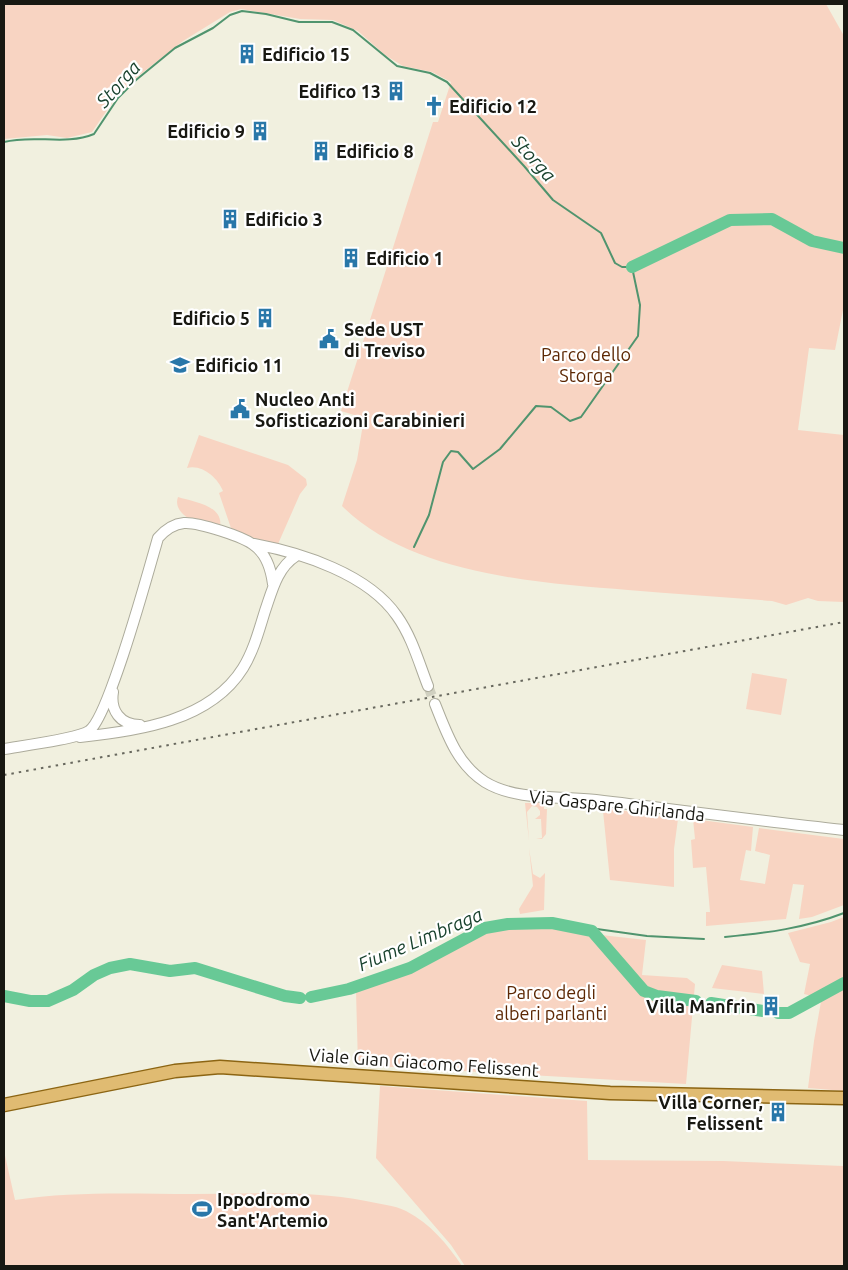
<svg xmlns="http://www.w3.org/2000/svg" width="848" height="1270" font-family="Ubuntu,sans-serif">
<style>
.green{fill:#f8d4c2}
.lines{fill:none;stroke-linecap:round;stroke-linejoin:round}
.stream{stroke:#50946e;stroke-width:2}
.river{stroke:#68c996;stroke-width:12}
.minor-tunnel{stroke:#d0d0c0;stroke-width:10;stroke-dasharray:10 5;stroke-linecap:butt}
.minor-casing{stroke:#acab9b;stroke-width:12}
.major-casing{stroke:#8c6513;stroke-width:15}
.minor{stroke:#fff;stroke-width:10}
.major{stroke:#e0bb72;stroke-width:12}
.rail{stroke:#68685e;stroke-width:2;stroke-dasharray:2.5 5;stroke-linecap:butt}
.labels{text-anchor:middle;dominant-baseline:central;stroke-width:4.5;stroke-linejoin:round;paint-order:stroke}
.poi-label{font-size:18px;font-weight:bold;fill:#181812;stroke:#fff;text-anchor:start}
.park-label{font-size:18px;fill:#5c2703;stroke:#fff}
.street-label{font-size:18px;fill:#181812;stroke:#fff}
.water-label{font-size:19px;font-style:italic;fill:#19422e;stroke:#fff}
</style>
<rect width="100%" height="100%" fill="#f1f0df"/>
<path class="green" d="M4,4h822l18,32v269l-9,45 -26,-2 -11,82 46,5v167l-26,-1 -10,-3 -22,7 -14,-4c-48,-4 -96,-7 -144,-11 -91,-7 -218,-16 -286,-84l15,-46 7,-42 -23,-7 92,-289h5l13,-40 -19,-10 -29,-6 -18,-11 -27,-24 -25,-11 -33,-1 -59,-10 -11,3 -47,29 -46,36 -25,26 -20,29 -25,6 -20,-3 -43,4z
M199,435l89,30 18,14 1,6 -7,9 -22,50 -3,1 -41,-11 -2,-3 -13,-38 4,-2c-5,-13 -21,-27 -36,-23z
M178,497c15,5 46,8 42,30 -15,1 -49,-11 -42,-30z
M752,673l35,6 -6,36 -35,-6z
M525,803h19v6h3l-1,25 -4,5h-6l6,-1 -1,-19h-6l5,-4v-4l-3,-4 -5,-1 -5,6 2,29z
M606,808l72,11 -4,30v38l-64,-7 -7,-69z
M693,819l60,8 -2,24 -5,-1 -6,30 25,4 5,-29 -15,-4 4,-23 85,11v66l-32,12 -13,2 5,-34 -11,-1 -7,35 -80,7v-14h4l-4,-45 -13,1 -2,-28 4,-1z
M529,848l4,26 7,4 5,-5 -1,37 -24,4 -1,-5 14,-23z
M844,917v63l-32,16 -8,-2 6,-30 -10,-2 -12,-29 43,-11z
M555,927l37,7 54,6 -4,35 45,3 8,6 -9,100 -328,-19 -2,-74 61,-23 50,-29 25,-11z
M722,965l40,6 2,23 -52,-6z
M844,986v105l-36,-3 6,-47 8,-45z
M380,1086l207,15 1,59 135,1 120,5 1,-5v105h-379l-14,-21 -75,-87z
M4,1151l11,49c58,-9 119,-6 177,-6 58,0 117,-4 174,7 13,3 28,4 40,10 25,13 41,33 56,55h-458z"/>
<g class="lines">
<path class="stream" d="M4,142c30,-8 61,4 90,-8l24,-36 18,-18 39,-32 38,-20 17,-13 12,-4 24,3 33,8h33l21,8 44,36 33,7 17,9 77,84 29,34 48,33 14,30 7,4h10l8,38 -2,31 -57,81 -11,4 -19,-14 -15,-1 -36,43 -27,20 -15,-17 -7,-1 -8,11 -14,53 -15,32
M592,931l5,-2 50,7 57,3
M725,937c42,-4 80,-9 119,-24"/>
<path class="river" d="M632,267l98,-47 42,-1 40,22 32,7
M4,996l26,5h18l25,-11 21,-15 16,-7 20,-4 40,7 25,-3 90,28 15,2
M311,997l38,-8 61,-21 75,-40 23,-4 44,-1 40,8 52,60 13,5 39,5
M711,1003l52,8
M778,1013h11l55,-30"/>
<path class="minor-tunnel" d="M428,686l7,18"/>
<defs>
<path id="minor" d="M254,544c48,9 114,30 143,72 15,21 22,47 31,70
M113,692c-3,18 7,33 27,33
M435,704c12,30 22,60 50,78 31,19 76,14 111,18 83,10 165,21 248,30
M80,737c58,-6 130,-16 163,-69 11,-18 16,-38 22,-57 7,-20 12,-43 31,-55
M4,749c17,-3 73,-10 85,-18 20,-14 60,-162 69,-193 7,-8 15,-14 26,-15 14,-1 61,14 71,23 12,9 16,23 18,38"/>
<path id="major" d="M4,1105l171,-34 45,-4 390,26 234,5"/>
</defs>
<use href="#minor" class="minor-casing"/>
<use href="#major" class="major-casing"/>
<use href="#minor" class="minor"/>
<use href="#major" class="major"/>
<path class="rail" d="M4,775l840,-153"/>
</g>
<defs>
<symbol id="building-bare" viewBox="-9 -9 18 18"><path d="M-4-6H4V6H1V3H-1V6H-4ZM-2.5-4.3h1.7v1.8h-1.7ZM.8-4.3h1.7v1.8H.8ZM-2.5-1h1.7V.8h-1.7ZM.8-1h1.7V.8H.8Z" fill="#2977a9" stroke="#fff" stroke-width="2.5" paint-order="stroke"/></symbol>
<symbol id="church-bare" viewBox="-9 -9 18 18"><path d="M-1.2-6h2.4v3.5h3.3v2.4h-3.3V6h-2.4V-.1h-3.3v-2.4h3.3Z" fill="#2977a9" stroke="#fff" stroke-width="2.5" paint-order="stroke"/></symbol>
<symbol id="civic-bare" viewBox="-9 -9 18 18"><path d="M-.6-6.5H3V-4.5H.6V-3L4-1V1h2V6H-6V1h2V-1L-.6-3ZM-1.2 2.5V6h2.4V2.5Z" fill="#2977a9" stroke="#fff" stroke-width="2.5" paint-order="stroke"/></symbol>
<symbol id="school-bare" viewBox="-9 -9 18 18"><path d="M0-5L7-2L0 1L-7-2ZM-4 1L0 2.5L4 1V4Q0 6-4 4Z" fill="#2977a9" stroke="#fff" stroke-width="2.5" paint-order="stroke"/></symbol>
<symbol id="stadium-bare" viewBox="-9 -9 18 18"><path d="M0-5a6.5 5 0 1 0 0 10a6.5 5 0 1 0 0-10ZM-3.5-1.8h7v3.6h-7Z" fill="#2977a9" stroke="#fff" stroke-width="2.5" paint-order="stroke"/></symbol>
</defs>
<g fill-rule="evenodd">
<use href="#building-bare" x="233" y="40" width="28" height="28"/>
<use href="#building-bare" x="382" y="77" width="28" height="28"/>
<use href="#church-bare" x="420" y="92" width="28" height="28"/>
<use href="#building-bare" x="246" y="117" width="28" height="28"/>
<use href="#building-bare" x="307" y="137" width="28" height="28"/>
<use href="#building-bare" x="216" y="205" width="28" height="28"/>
<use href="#building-bare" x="337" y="244" width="28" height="28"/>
<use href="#building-bare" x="251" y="304" width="28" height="28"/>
<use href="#civic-bare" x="315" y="325" width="28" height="28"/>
<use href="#school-bare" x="166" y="351" width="28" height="28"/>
<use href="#civic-bare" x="226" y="395" width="28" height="28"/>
<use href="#building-bare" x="757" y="992" width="28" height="28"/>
<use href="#building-bare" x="764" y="1098" width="28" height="28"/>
<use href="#stadium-bare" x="188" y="1195" width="28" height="28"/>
</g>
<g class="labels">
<g class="poi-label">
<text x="262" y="54">Edificio 15</text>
<text x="381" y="91" text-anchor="end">Edifico 13</text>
<text x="449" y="106">Edificio 12</text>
<text x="245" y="131" text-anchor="end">Edificio 9</text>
<text x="336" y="151">Edificio 8</text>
<text x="245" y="219">Edificio 3</text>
<text x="366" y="258">Edificio 1</text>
<text x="250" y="318" text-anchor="end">Edificio 5</text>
<text x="344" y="329">Sede UST<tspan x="344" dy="21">di Treviso</tspan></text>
<text x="195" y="365">Edificio 11</text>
<text x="255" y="399">Nucleo Anti<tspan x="255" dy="21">Sofisticazioni Carabinieri</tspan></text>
<text x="756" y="1006" text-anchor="end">Villa Manfrin</text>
<text x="763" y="1102" text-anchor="end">Villa Corner,<tspan x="763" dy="21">Felissent</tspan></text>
<text x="217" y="1199">Ippodromo<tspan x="217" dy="21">Sant'Artemio</tspan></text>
</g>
<g class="park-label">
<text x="586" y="354">Parco dello<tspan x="586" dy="21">Storga</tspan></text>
<text x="551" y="992">Parco degli<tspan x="551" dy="21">alberi parlanti</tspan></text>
</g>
<g class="street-label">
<text transform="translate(617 805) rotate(6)">Via Gaspare Ghirlanda</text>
<text transform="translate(424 1062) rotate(4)">Viale Gian Giacomo Felissent</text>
</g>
<g class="water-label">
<text transform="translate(118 84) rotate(-48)">Storga</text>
<text transform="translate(534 158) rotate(48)">Storga</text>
<text transform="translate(420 939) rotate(-23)">Fiume Limbraga</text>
</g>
</g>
<rect width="848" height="1270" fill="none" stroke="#181812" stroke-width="10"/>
</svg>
